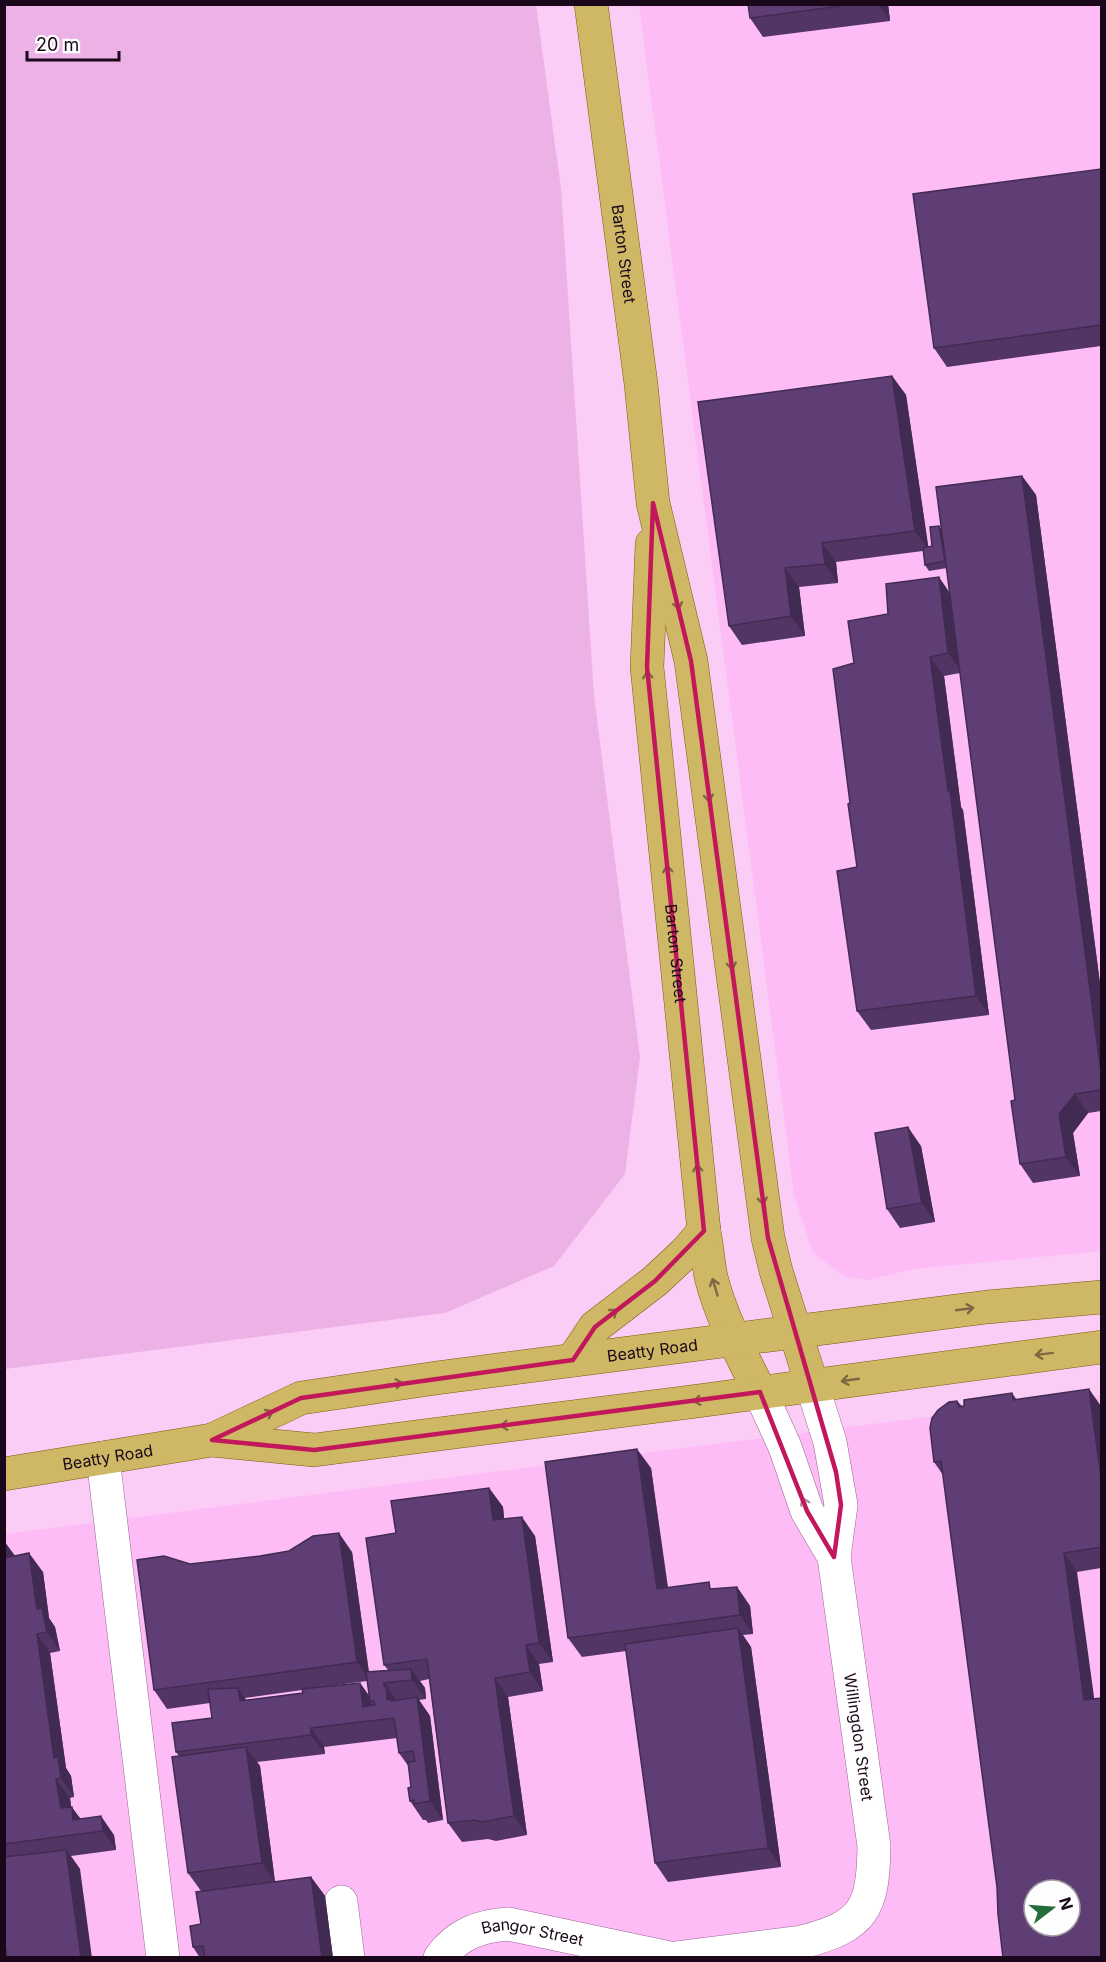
<svg xmlns="http://www.w3.org/2000/svg" width="1106" height="1962" font-family="Inter,sans-serif">
<style>
.built{fill:#fdbcf6;fill-rule:evenodd}
.green{fill:#ecb1e5}
.lines{fill:none;stroke-linecap:round;stroke-linejoin:round}
.minor-casing{stroke:#996494;stroke-width:34}
.major-casing{stroke:#7a5c09;stroke-width:34}
.minor{stroke:#fff;stroke-width:33}
.major{stroke:#ceb866;stroke-width:33}
.wall{fill:#523565;fill-rule:evenodd}
.shaded-wall{fill:#422b52}
.building{fill:#5f3e75;stroke:#422b52;stroke-width:1.5;fill-rule:evenodd}
.oneway{stroke:#7d6843}
.oneway2{stroke:#a39ca3}
.marked{fill:none;stroke:#c2185b;stroke-width:4.5;stroke-linejoin:round}
.labels{text-anchor:middle;dominant-baseline:central;stroke-width:6;stroke-linejoin:round;paint-order:stroke}
.street-label{font-size:16px;fill:#1a0719;stroke:#fefefe}
</style>
<rect width="100%" height="100%" fill="#fbccf6"/>
<path class="built" d="M639,5h462v1246l-187,18 -46,11 -22,-3 -33,-24 -19,-59z
M1101,1395v562h-1096l-1,-423zM1034,1890h36v36h-36z"/>
<path class="green" d="M4,5h532l25,184 33,507 46,361 -15,117 -71,92 -109,47 -440,56z"/>
<g class="lines">
<defs>
<g id="minor">
<path d="M760,1392l25,55 22,64 27,46"/>
<path d="M103,1458l60,500"/>
<path d="M341,1902l7,56"/>
<path id="s1" d="M440,1958c17,-24 40,-32 68,-34l161,34"/>
<path d="M675,1958l127,-16c63,-16 71,-34 72,-96l-40,-289 7,-52 -11,-63 -18,-57"/>
</g>
<g id="major">
<path id="s2" d="M591,4l50,380 12,119 38,158 77,577 8,33 36,114"/>
<path id="s3" d="M652,544l-5,123 57,564c3,15 4,31 7,46 10,40 31,79 49,115"/>
<path d="M573,1360l22,-33 60,-46 30,-28 19,-22"/>
<path id="s4" d="M212,1440l89,-42 135,-20 551,-71 115,-10"/>
<path id="s5" d="M4,1474l208,-34 102,10 376,-48 412,-55"/>
</g>
</defs>
<use href="#minor" class="minor-casing"/>
<use href="#major" class="major-casing"/>
<use href="#minor" class="minor"/>
<use href="#major" class="major"/>
</g>
<path class="wall" d="M748,4h140l2,17 -127,16 -13,-19z
M1101,169v177l-154,21 -13,-19z
M892,376l14,19 22,152 4,-1 7,-20 3,4 80,-54 14,19 65,496v120l-13,2 -15,20 7,43 -47,7 -13,-19 -5,-64 -55,-427 -16,3 17,131 2,3 26,205 -118,15 -14,-19v-144l-7,-64 4,-140 34,-49 62,-21 -3,-25 -18,3 -4,-6 -2,-14 -87,11 2,21 -39,4 6,49 -63,9 -13,-19z
M921,1146l14,76 -35,6 -13,-19z
M1012,1393l5,7 84,6v162l-24,4 -80,315 -54,-412 -9,-13 23,-61 5,5h2z
M651,1468l17,119 46,2 23,-2 13,19 3,28 -10,1 8,12 30,220 -113,15 -13,-19 -29,-212 -44,6 -14,-19z
M489,1488l14,19 1,12 31,17 18,126 -14,2 4,27 -35,6 19,138 -31,6 -8,-2 -26,3 -14,-19 -19,-144 -9,2 5,7 1,11 -7,1 11,16 13,104 -15,3 -2,-3h-3l-13,-19 1,-14 -2,-20 -10,-14 -2,-15 -73,9 1,7 -68,8 3,4 15,116 36,-5 14,19 8,62h-133l-7,-11 8,-23v-33l-13,-18 -9,-117 -3,-4 36,-34 -2,-15 -43,6 -13,-19 36,-126 162,-12 17,120 19,-2 -4,-5 12,-132zM367,1681l2,15 -9,-13 -31,3zM302,1690l1,3 -57,7 -1,-2z
M4,1541l11,15 28,16 6,46 6,9 5,24 -10,2 16,115 5,8 3,21 -4,1 1,9 10,12 33,16 2,15 -45,6 9,13 -76,67z"/>
<path class="shaded-wall" d="M878,4h10l2,17z
M892,376l14,19 23,156 -14,-20z
M1022,476l14,19 65,496v82z
M939,526l4,6 2,29z
M822,543l14,19 2,21 -13,-19z
M785,568l14,19 6,49 -14,-20z
M939,577l13,19 10,76 -14,-19z
M930,657l14,19 17,131 2,3 26,205 -13,-19z
M1075,1094l13,19 -15,20 7,43 -14,-19 -7,-43z
M908,1127l13,19 14,76 -13,-19z
M1089,1389l12,17v72z
M637,1449l14,19 19,140 -13,-19z
M489,1488l14,19 3,32 -13,-19z
M522,1517l13,19 18,126 -14,-19z
M339,1533l13,19 18,129 -13,-19z
M4,1541l11,15 -10,2z
M29,1553l14,19 6,46 6,9 5,24 -13,-19 -10,-23z
M1064,1553l13,19 20,147 -13,-19z
M737,1587l13,19 3,28 -13,-19z
M738,1628l13,19 30,220 -13,-19z
M37,1634l13,19 16,115 5,8 3,21 -13,-19 -7,-20z
M526,1645l13,19 4,27 -13,-19z
M411,1669l14,19 1,11 -14,-19z
M495,1678l13,19 19,138 -13,-19z
M360,1683l13,18h-3l4,6h-11z
M384,1683l2,3v-1l13,19 -12,-5z
M238,1688l13,19 -11,-6z
M417,1697l13,19 13,104 -13,-19z
M311,1728l13,19 1,7 -14,-19z
M246,1747l14,19 15,116 -13,-19z
M56,1779l14,19 4,29 -13,-19z
M72,1807l13,19 -12,-6z
M101,1816l13,19 2,15 -13,-19z
M66,1850l14,19 12,89h-11z
M311,1877l14,19 8,62h-11z"/>
<path class="building" d="M748,4h107l-105,14z
M1101,169v156l-167,23 -21,-154z
M892,376l23,155 -93,12 3,21 -40,4 6,48 -62,10 -31,-224z
M1022,476l79,597v17l-26,4 -16,20 7,43 -46,7 -9,-63 4,-1 -79,-613z
M939,526l6,35 -20,4 -2,-17 9,-2 -2,-19z
M939,577l9,76 -18,4 18,134h2l26,205 -119,15 -20,-140 20,-4 -9,-63 2,-1 -17,-134 21,-6 -6,-42 40,-7 -2,-30z
M908,1127l14,76 -35,6 -12,-76z
M1089,1389l12,89v69l-37,6 20,147 17,-2v260h-98l-5,-44 -1,-27 -56,-426 -7,1 -4,-34 2,-10 6,-8 11,-8 8,-1 2,6 5,-1v-6l48,-7 1,7zM1034,1890h36v36h-36z
M637,1449l20,140 52,-7 1,7 27,-2 3,28 -172,23 -23,-176z
M489,1488l4,32 29,-3 17,126 -13,2 4,27 -35,6 19,138 -32,6 -7,-2 -27,3 -21,-164 -43,6 -18,-127 30,-5 -5,-32z
M339,1533l18,129 -203,28 -17,-130 27,-4 26,8 70,-8 29,-5 24,-15z
M29,1553l8,56 5,-1 5,24 -10,2 17,124 4,-1 3,21 -5,1 5,29 11,-1 1,13 28,-4 2,15 -99,13v-288l1,2z
M738,1628l30,220 -113,15 -30,-219z
M411,1669l1,11 -28,3v3l2,-1 1,14 5,2 25,-4 13,104 -16,3v-4l-4,1 -2,-13 3,-1 -3,-25 7,-1 -2,-10 -14,2 -5,-35 -83,10v7l-135,17 -4,-29 40,-5 -4,-29 30,-1 2,13 63,-8 -1,-4 58,-6 3,24 12,-2 -1,-4h-4l-4,-29z
M246,1747l16,116 -74,10 -16,-116z
M66,1850l15,108h-74l-3,-22v-79z
M311,1877l11,81h-117l-2,-12 -10,1 -3,-21 11,-2 -5,-32z"/>
<defs><path id="oneway-shaft" d="M-6 0H5M1.5-3L5.5 0L1.5 3" fill="none" stroke-width="1.6" stroke-linecap="round" stroke-linejoin="round" transform="scale(1.5)"/></defs>
<g class="oneway">
<use href="#oneway-shaft" transform="translate(677 601) rotate(77)"/>
<use href="#oneway-shaft" transform="translate(648 680) rotate(-96)"/>
<use href="#oneway-shaft" transform="translate(708 793) rotate(82)"/>
<use href="#oneway-shaft" transform="translate(668 874) rotate(-96)"/>
<use href="#oneway-shaft" transform="translate(731 961) rotate(82)"/>
<use href="#oneway-shaft" transform="translate(698 1173) rotate(-96)"/>
<use href="#oneway-shaft" transform="translate(762 1196) rotate(82)"/>
<use href="#oneway-shaft" transform="translate(715 1287) rotate(-107)"/>
<use href="#oneway-shaft" transform="translate(965 1309) rotate(-8)"/>
<use href="#oneway-shaft" transform="translate(610 1315) rotate(-37)"/>
<use href="#oneway-shaft" transform="translate(1044 1354) rotate(173)"/>
<use href="#oneway-shaft" transform="translate(850 1380) rotate(172)"/>
<use href="#oneway-shaft" transform="translate(394 1384) rotate(-8)"/>
<use href="#oneway-shaft" transform="translate(702 1400) rotate(172)"/>
<use href="#oneway-shaft" transform="translate(265 1415) rotate(-25)"/>
<use href="#oneway-shaft" transform="translate(509 1425) rotate(173)"/>
</g>
<use class="oneway2" href="#oneway-shaft" transform="translate(806 1506) rotate(-112)"/>
<path class="marked" d="M653,503l38,158 77,577 68,234 5,33 -7,52 -27,-46 -47,-119 -446,58 -102,-10 89,-42 272,-38 22,-33 60,-46 49,-50 -57,-564z"/>
<g class="labels">
<g class="street-label">
<text stroke="none"><textPath href="#s2" startOffset="252">Barton Street</textPath></text>
<text stroke="none"><textPath href="#s3" startOffset="411">Barton Street</textPath></text>
<text stroke="none"><textPath href="#s4" startOffset="453">Beatty Road</textPath></text>
<text stroke="none"><textPath href="#s5" startOffset="105">Beatty Road</textPath></text>
<text transform="translate(859 1737) rotate(82)">Willingdon Street</text>
<text stroke="none"><textPath href="#s1" startOffset="104">Bangor Street</textPath></text>
</g>
</g>
<rect width="1106" height="1962" fill="none" stroke="#1a0719" stroke-width="12"/>
<g transform="translate(1052 1908) rotate(73)"><circle r="28" fill="#fefefe" stroke="#a39ba2" stroke-width="1.5"/>
<path d="M0-4.5L10 22L0 15L-10 22Z" fill="#256e3b"/>
<text y="-9" font-size="16" font-weight="bold" text-anchor="middle" fill="#1a0719">N</text>
</g>
<path d="M27 51v9h92v-9" fill="none" stroke="#1a0719" stroke-width="3"/>
<text x="36" y="51" font-size="18" fill="#1a0719" stroke="#fefefe" stroke-width="4.5" paint-order="stroke">20 m</text>
</svg>
